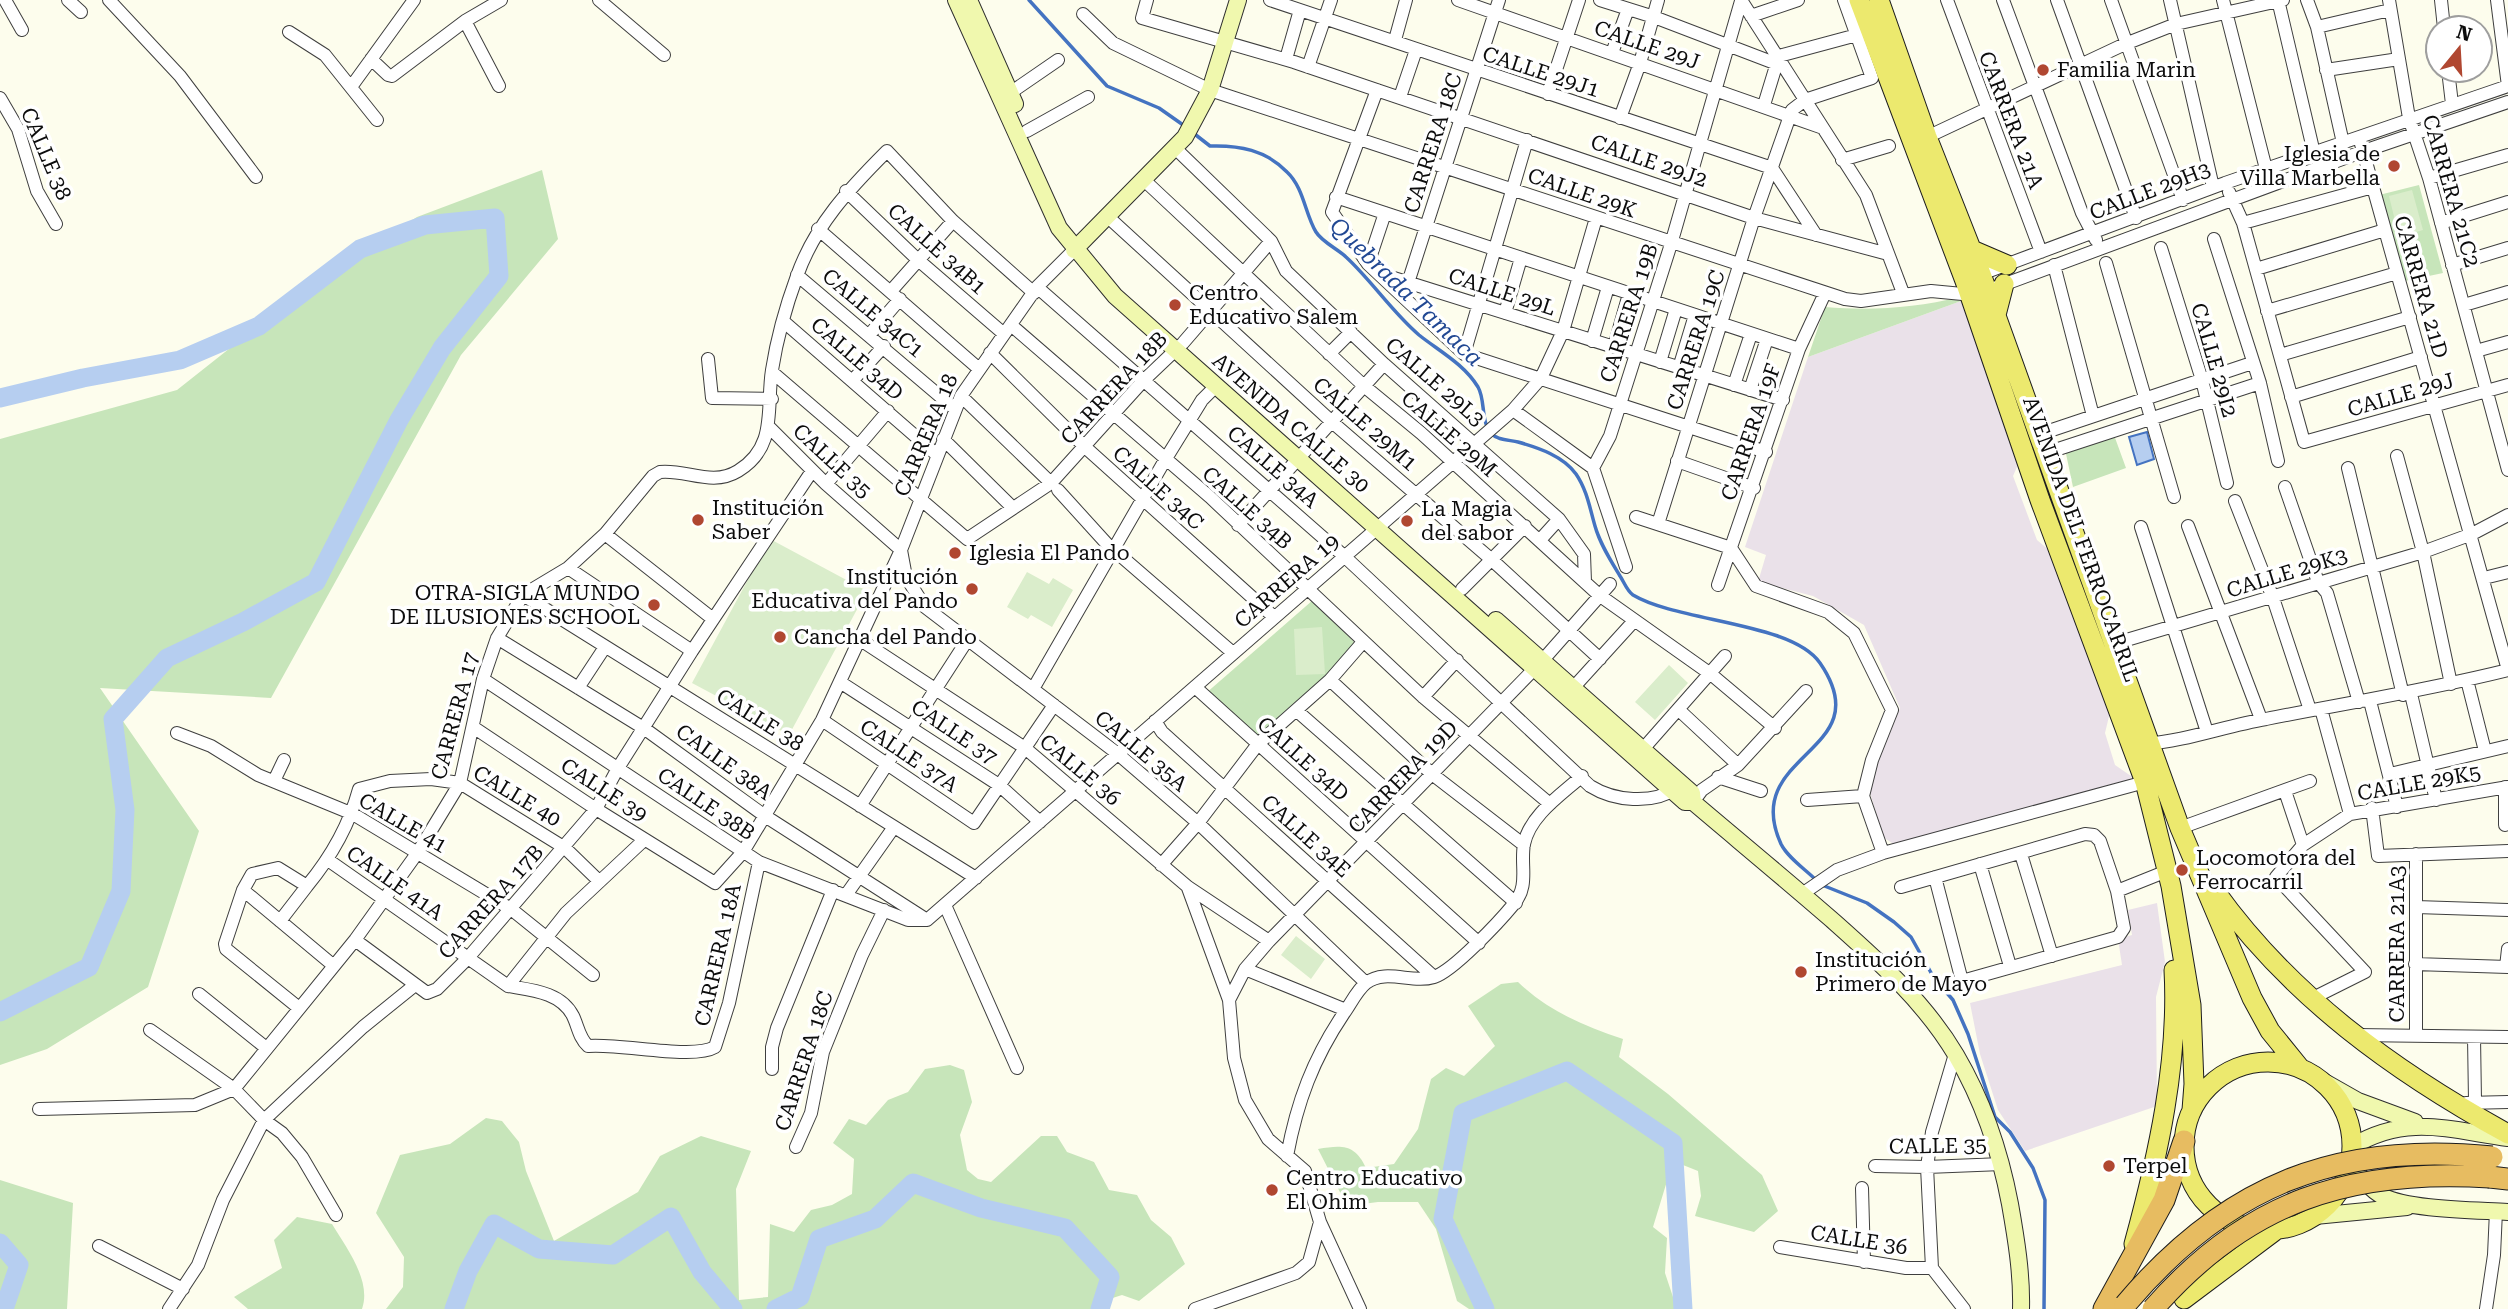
<svg xmlns="http://www.w3.org/2000/svg" width="2508" height="1309" font-family="'Roboto Serif',serif">
<style>
.industrial{fill:#eae1e9}
.green{fill:#c7e5ba}
.pitch{fill:#daedcb}
.water{fill:#b6cef0;stroke:#4473c1;stroke-width:2}
.lines{fill:none;stroke-linecap:round;stroke-linejoin:round}
.stream{stroke:#4473c1;stroke-width:3.5}
.river{stroke:#b6cef0;stroke-width:19}
.street-casing{stroke:#3f3f3f;stroke-width:14}
.secondary-casing{stroke:#2e2e2e;stroke-width:18}
.primary-casing{stroke:#1d1d1d;stroke-width:21}
.highway-casing{stroke:#1d1d1d;stroke-width:23}
.street{stroke:#fff;stroke-width:12}
.secondary{stroke:#f0f8ae;stroke-width:16}
.primary{stroke:#ece96e;stroke-width:19}
.highway{stroke:#e7bc61;stroke-width:21}
.highway-bridge-casing{stroke:#1d1d1d;stroke-width:23;stroke-linecap:butt}
.highway-bridge{stroke:#e7bc61;stroke-width:21}
.poi-dot{fill:#b04731;stroke:#fff;stroke-width:2.5}
.labels{text-anchor:middle;dominant-baseline:central;stroke-width:7;stroke-linejoin:round;paint-order:stroke}
.street-label{font-size:21px;fill:#0c0c0c;stroke:#fff}
.poi-label{font-size:21px;fill:#0c0c0c;stroke:#fff;text-anchor:start}
.water-label{font-size:23px;font-style:italic;fill:#214893;stroke:#fff}
</style>
<rect width="100%" height="100%" fill="#fdfded"/>
<path class="industrial" d="M1961,301l59,159 -7,16 24,64 13,11 61,157 -6,25 10,32 16,11 2,6 -238,63 -12,-8 -15,-51 32,-78 -36,-83 -51,-29 -55,-14 8,-27 -21,-8 63,-190z
M2157,903l8,59 -9,35 1,109 -132,45 -27,-41 -18,-56 -10,-51 152,-38 -4,-26 14,-4 -4,-25z"/>
<path class="green" d="M542,170l16,69 -97,116 -190,343 -171,-10 99,143 -51,156 -101,62 -47,16v-626l177,-49 138,-109 102,-64z
M2419,185l24,88 -38,8 -26,-86z
M1960,297l1,4 -153,56 17,-50c46,4 90,1 135,-10z
M2114,435l12,33 -53,19 -8,-38z
M1313,600l45,46 -96,95 -57,-47z
M1518,982c30,29 66,44 105,57l-4,18 49,37 94,81 16,36 -24,21 -59,-16 6,-20 -3,-25 -15,-6 -16,16 -14,46 14,11 -2,35 12,36h-208l-12,-8 -21,-72 -18,-27h-40l-31,4 -29,-57c24,-4 37,-5 48,19l28,-4 24,-35 13,-50 15,-11 18,8 31,-30 -27,-40 33,-22z
M950,1065l14,5 8,32 -12,33 7,35 11,9 13,3 50,-46h16l10,16 27,10 15,28 28,5 14,25 20,17 14,27 -46,37 -17,-6 -25,8 -1,6h-710l17,-22 1,-30 -28,-44 24,-58 50,-11 36,-26 16,3 17,21 7,29 28,70 84,-49 22,-36 41,-20 50,15 -15,38 3,111 29,-3 2,-73 24,8 17,-22 21,-5 20,-11 2,-35 -21,-16 16,-24 17,6 22,-25 20,-8 17,-23z
M0,1180l73,23 -6,106h-67z
M297,1217l35,7c14,23 40,57 30,85h-114l-14,-12 48,-29 -8,-28z"/>
<path class="pitch" d="M2412,190l11,40 -24,7 -10,-41z
M770,539l97,52 -78,144 -97,-52z
M1027,572l22,12 4,-6 20,12 -21,37 -21,-12 -3,4 -21,-12z
M1322,627l3,47 -29,1 -2,-46z
M1669,665l19,18 -33,37 -20,-18z
M1296,936l29,23 -14,20 -30,-24z"/>
<path class="water" d="M2147,432l7,27 -17,6 -8,-28z"/>
<g class="lines">
<path class="stream" d="M1029,0l78,86 52,22 27,19
M1192,132l18,14c29,-1 56,4 77,26 17,16 18,42 29,60 6,10 22,17 30,25 26,24 46,55 73,78 20,16 45,29 59,52 8,14 2,35 14,47 5,6 18,6 26,8 21,6 45,14 58,32 11,16 14,35 19,52 5,18 16,35 25,50 4,6 7,15 13,19 45,27 159,27 187,68 62,90 -81,89 -39,181 7,14 24,25 35,36
M1822,885l45,18 27,19 17,15 23,41 19,22 15,34 27,83 15,15 23,36 12,32 -1,109"/>
<path class="river" d="M0,398l83,-20 97,-18 79,-34 101,-77 65,-24 70,-7 4,58 -57,72 -43,72 -83,162 -73,40 -76,36 -54,61 12,91 -4,81 -32,76 -89,45
M0,1243l19,22 -15,44
M454,1309l14,-38 26,-47 45,25 74,6 58,-38 31,55 31,37
M776,1309l24,-12 19,-58 56,-20 38,-36 68,25 84,20 45,49 -10,32
M1485,1309l-42,-90 20,-106 104,-42 106,72 10,166"/>
<defs>
<path id="street" d="M5,0l17,30
M68,0l13,12
M109,0l71,76 76,101
M599,0l65,55
M1147,0l-5,18 152,44 460,156 134,36
M1270,0l502,168 44,67
M1458,0l365,128
M1600,0l54,17 123,47
M1741,0l125,195 37,98
M1947,0l94,252
M2003,0l79,213 14,27
M2057,0l79,218
M2111,0l72,200
M2170,0l43,187
M2223,0l43,169
M2278,0l36,153
M2307,0l10,27 26,116
M2389,0l20,118 20,60 79,292
M2441,0l3,28
M2497,0l11,86
M1083,14l30,29 97,47 635,209 16,2 70,-10 42,4
M1751,16l47,-16
M465,21l34,65
M2317,27l73,-17
M289,32l36,23 52,65
M1395,40l11,-40
M1612,53l16,-44
M371,59l17,16 4,1 73,-55 36,-21
M1286,59l14,-49
M1308,67l23,-67
M2326,70l73,-11
M2448,70l4,34
M351,87l63,-87
M1377,90l-45,122 36,52 96,90 302,98
M1010,93l48,-33
M1548,94l31,-94
M1400,97l16,-47
M0,98l18,31 19,62 19,33
M1764,105l15,-49 78,-21
M1620,118l20,-55 18,-63
M1027,131l61,-34
M1927,137l198,-93 51,-20 107,-24
M2361,144l147,526
M1175,148l96,93 15,30 98,93 175,155 25,35 1,28
M1842,160l47,-14
M2429,178l79,-23
M1144,180l220,206 57,47 178,162 113,80 63,53
M846,191l71,68 87,75
M2229,192l14,31 61,219 204,-57
M1336,197l463,152
M1107,216l225,206 160,138 108,99
M2243,223l130,-36
M2441,223l67,-21
M818,229l160,139
M2214,239l46,144 18,78
M2161,248l41,132 25,103
M2106,263l68,234
M1368,264l17,-51
M2054,265l39,151
M2452,265l56,-17
M2256,269l129,-39
M1381,274l402,126
M797,275l158,134
M1976,276l249,-93 283,-97
M1037,287l307,269 246,230c24,15 62,19 87,2
M1997,287l367,-136 144,-49
M1406,289l93,-289
M891,291l62,-70
M2464,305l44,-13
M2267,311l130,-38
M1505,313l16,-55
M783,321l154,134
M1011,325l199,172 213,200 127,107
M870,334l30,-35
M1592,341l16,-54
M1614,347l15,-53
M2476,351l32,-9
M990,353l95,94 189,170
M1329,354l22,-22
M1464,354l63,-214
M2280,355l130,-38
M708,359l4,39 60,1
M1660,362l16,-53
M1679,368l16,-53
M772,372l195,167 84,-56 92,-102 40,-38 88,-102
M853,380l31,-34
M1734,385l17,-51
M1750,390l17,-51
M961,396l90,87
M2291,397l130,-40
M1513,410l80,58 33,99
M770,428l56,56 75,66 5,27 19,30 193,147 80,69 168,160
M2037,435l215,-72
M943,439l70,69
M2043,454l217,-71
M2397,456l26,96 28,132
M1677,461l77,27
M1593,468l17,-32 61,-192 70,-243
M2348,468l55,227
M826,484l62,-73
M2285,487l33,95 9,11 32,109
M1058,490l49,54 126,109
M2235,501l38,97 37,112
M1636,517l95,31 25,38 72,26 26,21 38,77 -20,50 -9,36 20,57
M1658,524l96,-306 38,-108 13,-10 67,-22 -28,-78
M1238,525l146,-161
M2188,526l73,193
M2141,527l66,205
M605,534l108,85
M1540,540l19,-21
M568,568l124,83
M2484,578l24,-6
M1718,585l81,-236 26,-56
M1462,589l63,-63
M523,595l453,283
M497,638l148,91 120,87 162,104
M859,639l166,109 163,139 81,54
M2113,644l310,-92 49,-18 36,-19
M483,679l276,183 149,58h19
M1330,680l102,94 92,71
M2467,680l18,71
M840,682l159,103 41,37
M1195,687l284,256
M578,688l27,-41
M1573,688l60,-66
M1033,689l132,-229 37,-60 14,-14
M2411,694l25,106
M1423,697l34,-37
M2370,701l27,106
M2321,709l29,105
M1297,711l219,192
M1680,711l58,54
M822,720l152,103 80,-118
M1155,721l7,11 272,245
M473,727l123,82 119,74 28,-31 79,-132 79,-170 60,-154 76,-109 37,-37
M177,733l34,13 47,29 95,39 158,95 82,66
M2145,744c41,-3 80,-18 121,-25 81,-16 162,-29 242,-49
M1643,749l82,-93
M2390,774l118,-28
M1718,777l43,14
M274,781l10,-21
M2285,791l18,54
M1807,800l56,-4
M1693,802l9,-12 36,-25 68,-74
M860,806l108,-167
M2372,808l6,48 130,-5
M2505,825v-38
M2180,828l130,-47
M2021,854l31,102
M2416,854v179
M328,860l180,126c23,4 53,6 65,30 5,10 6,22 15,30 33,-3 105,14 127,1l14,-44 30,-141
M1980,864l30,102
M1161,865l37,-42 60,-79 72,-64 33,-38
M1901,887l184,-53 9,1 6,6 17,50 7,37 -6,9 -156,44 -27,-104
M1188,888l41,112 5,58 11,42 23,39 37,32 15,51 40,87
M243,890l91,76
M2117,891l50,-20
M1802,894l35,-24 46,-17 262,-71
M846,895l48,-68
M945,905l72,163
M2416,907l92,3
M927,920l586,-510 28,-32 22,-47 33,-113
M280,921l27,-35
M355,940l72,53 10,-4 30,-30 129,-150 22,-41 74,-117 120,-180
M2415,964l93,3
M2506,967l2,-18
M1245,969l101,41
M508,986l58,-73 78,-73
M199,994l66,53
M2311,999l54,-27 -89,-95 27,-32 47,-31 158,-27
M1229,1000l16,-31 24,-28 273,-280 68,-77
M299,1008l-73,-59 -1,-5 18,-54 9,-16 26,-6 29,18c24,-29 42,-60 52,-97l31,-8 41,-2 29,4 105,65 34,33
M150,1030l84,59 30,31 18,13 20,24 34,58
M2356,1035l152,2
M2474,1037l1,64
M1955,1054l-23,78 -5,35 5,101 32,41
M772,1069v-22l5,-19 56,-138
M2466,1103l42,-1
M39,1109l156,-4 39,-16 121,-149 63,-88 42,-69 23,-104 14,-41 26,-43 45,-27 37,-34 48,-58 7,-4c26,-3 52,15 78,-1 40,-24 28,-64 34,-101 5,-32 14,-64 25,-94 18,-51 52,-87 90,-125l66,70 81,72
M796,1147l15,-34 12,-61 39,-97 22,-45
M1287,1156c10,-54 26,-97 57,-143 6,-8 13,-23 22,-30 20,-15 46,1 68,-6 19,-6 65,-55 79,-72 17,-19 7,-39 11,-61 6,-29 37,-49 58,-68
M1875,1166l52,1 75,-3
M1862,1188l2,74
M99,1246l84,43
M1780,1247l126,21h26
M169,1309l29,-44 25,-65 41,-80 99,-93 52,-42
M1195,1309l101,-36 13,-11 11,-40
M2486,1309l8,-54 2,-44"/>
<path id="secondary" d="M956,0l103,228 56,68 570,506h8c46,39 92,77 138,117 46,41 93,82 125,136 27,46 44,96 54,149 6,34 12,70 11,105
M969,0l46,104
M1074,250l111,-113 25,-47 28,-90
M1496,620l196,173 1,9
M2321,1080l37,21 57,21
M2353,1146c54,-32 96,-16 155,-8
M2351,1165c9,12 18,23 31,31 26,14 94,14 126,16
M2315,1216l92,-9"/>
<path id="primary" d="M1859,0l106,281 75,219 105,282 26,104 20,119 3,79 -2,26
M1879,0l48,137 54,137 199,554 72,170 18,33 30,37
M1972,250l35,15
M1996,315l8,-31
M2215,891c76,106 180,181 293,243
M2184 1146a84 84 0 1 1 168 0a84 84 0 1 1-168 0Z
M2134,1244c24,-88 45,-182 40,-274
M2184,1299l92,-69"/>
<path id="highway" d="M2490,1177l18,2
M2104,1309l60,-109 20,-59"/>
</defs>
<use href="#street" class="street-casing"/>
<use href="#secondary" class="secondary-casing"/>
<use href="#primary" class="primary-casing"/>
<use href="#highway" class="highway-casing"/>
<use href="#street" class="street"/>
<use href="#secondary" class="secondary"/>
<use href="#primary" class="primary"/>
<use href="#highway" class="highway"/>
<defs>
<path id="highway-bridge" d="M2125,1305c100,-119 211,-164 367,-148
M2153,1309c94,-108 197,-141 337,-132"/>
</defs>
<use href="#highway-bridge" class="highway-bridge-casing"/>
<use href="#highway-bridge" class="highway-bridge"/>
</g>
<g class="poi-dot">
<circle cx="2043" cy="70" r="7"/>
<circle cx="2394" cy="166" r="7"/>
<circle cx="1175" cy="305" r="7"/>
<circle cx="698" cy="520" r="7"/>
<circle cx="1407" cy="521" r="7"/>
<circle cx="955" cy="553" r="7"/>
<circle cx="972" cy="589" r="7"/>
<circle cx="654" cy="605" r="7"/>
<circle cx="780" cy="637" r="7"/>
<circle cx="2182" cy="870" r="7"/>
<circle cx="1801" cy="972" r="7"/>
<circle cx="2109" cy="1166" r="7"/>
<circle cx="1272" cy="1190" r="7"/>
</g>
<g class="labels">
<g class="street-label">
<text transform="translate(1647 45) rotate(19)">CALLE 29J</text>
<text transform="translate(1541 72) rotate(18)">CALLE 29J1</text>
<text transform="translate(2011 120) rotate(69)">CARRERA 21A</text>
<text transform="translate(1433 143) rotate(-72)">CARRERA 18C</text>
<text transform="translate(46 154) rotate(67)">CALLE 38</text>
<text transform="translate(1649 161) rotate(19)">CALLE 29J2</text>
<text transform="translate(2150 191) rotate(-21)">CALLE 29H3</text>
<text transform="translate(2451 191) rotate(74)">CARRERA 21C2</text>
<text transform="translate(1582 193) rotate(19)">CALLE 29K</text>
<text transform="translate(937 249) rotate(42)">CALLE 34B1</text>
<text transform="translate(2421 287) rotate(74)">CARRERA 21D</text>
<text transform="translate(1502 292) rotate(18)">CALLE 29L</text>
<text transform="translate(873 313) rotate(40)">CALLE 34C1</text>
<text transform="translate(1629 313) rotate(-72)">CARRERA 19B</text>
<text transform="translate(1696 340) rotate(-72)">CARRERA 19C</text>
<text transform="translate(857 359) rotate(41)">CALLE 34D</text>
<text transform="translate(2214 360) rotate(74)">CALLE 29I2</text>
<text transform="translate(1435 382) rotate(41)">CALLE 29L3</text>
<text transform="translate(1114 388) rotate(-47)">CARRERA 18B</text>
<text transform="translate(2401 395) rotate(-16)">CALLE 29J</text>
<text transform="translate(1291 423) rotate(41)">AVENIDA CALLE 30</text>
<text transform="translate(1365 424) rotate(41)">CALLE 29M1</text>
<text transform="translate(1751 432) rotate(-71)">CARRERA 19F</text>
<text transform="translate(1449 434) rotate(41)">CALLE 29M</text>
<text transform="translate(926 435) rotate(-67)">CARRERA 18</text>
<text transform="translate(832 461) rotate(43)">CALLE 35</text>
<text transform="translate(1273 467) rotate(41)">CALLE 34A</text>
<text transform="translate(1158 488) rotate(42)">CALLE 34C</text>
<text transform="translate(1247 508) rotate(42)">CALLE 34B</text>
<text transform="translate(2081 539) rotate(70)">AVENIDA DEL FERROCARRIL</text>
<text transform="translate(2287 573) rotate(-17)">CALLE 29K3</text>
<text transform="translate(1287 581) rotate(-41)">CARRERA 19</text>
<text transform="translate(455 716) rotate(-75)">CARRERA 17</text>
<text transform="translate(760 720) rotate(32)">CALLE 38</text>
<text transform="translate(954 732) rotate(34)">CALLE 37</text>
<text transform="translate(1141 751) rotate(40)">CALLE 35A</text>
<text transform="translate(909 756) rotate(34)">CALLE 37A</text>
<text transform="translate(1303 759) rotate(42)">CALLE 34D</text>
<text transform="translate(724 762) rotate(36)">CALLE 38A</text>
<text transform="translate(1080 770) rotate(40)">CALLE 36</text>
<text transform="translate(1403 777) rotate(-46)">CARRERA 19D</text>
<text transform="translate(2419 783) rotate(-10)">CALLE 29K5</text>
<text transform="translate(604 790) rotate(33)">CALLE 39</text>
<text transform="translate(517 796) rotate(31)">CALLE 40</text>
<text transform="translate(706 804) rotate(34)">CALLE 38B</text>
<text transform="translate(403 823) rotate(30)">CALLE 41</text>
<text transform="translate(1306 836) rotate(42)">CALLE 34E</text>
<text transform="translate(395 883) rotate(35)">CALLE 41A</text>
<text transform="translate(491 902) rotate(-48)">CARRERA 17B</text>
<text transform="translate(2397 944) rotate(-90)">CARRERA 21A3</text>
<text transform="translate(718 955) rotate(-77)">CARRERA 18A</text>
<text transform="translate(804 1061) rotate(-72)">CARRERA 18C</text>
<text transform="translate(1938 1146) rotate(-1)">CALLE 35</text>
<text transform="translate(1859 1240) rotate(9)">CALLE 36</text>
</g>
<g class="poi-label">
<text x="2057" y="70">Familia Marin</text>
<text x="2380" y="154" text-anchor="end">Iglesia de<tspan x="2380" dy="24">Villa Marbella</tspan></text>
<text x="1189" y="293">Centro<tspan x="1189" dy="24">Educativo Salem</tspan></text>
<text x="712" y="508">Institución<tspan x="712" dy="24">Saber</tspan></text>
<text x="1421" y="509">La Magia<tspan x="1421" dy="24">del sabor</tspan></text>
<text x="969" y="553">Iglesia El Pando</text>
<text x="958" y="577" text-anchor="end">Institución<tspan x="958" dy="24">Educativa del Pando</tspan></text>
<text x="640" y="593" text-anchor="end">OTRA-SIGLA MUNDO<tspan x="640" dy="24">DE ILUSIONES SCHOOL</tspan></text>
<text x="794" y="637">Cancha del Pando</text>
<text x="2196" y="858">Locomotora del<tspan x="2196" dy="24">Ferrocarril</tspan></text>
<text x="1815" y="960">Institución<tspan x="1815" dy="24">Primero de Mayo</tspan></text>
<text x="2123" y="1166">Terpel</text>
<text x="1286" y="1178">Centro Educativo<tspan x="1286" dy="24">El Ohim</tspan></text>
</g>
<g class="water-label">
<text transform="translate(1406 292) rotate(44)">Quebrada Tamaca</text>
</g>
</g>
<g transform="translate(2459 49) rotate(18)"><circle r="33" fill="#ffffff" stroke="#9e9e9e" stroke-width="2"/>
<path d="M0-5L12 26L0 18L-12 26Z" fill="#b04731"/>
<text y="-10" font-size="19" font-weight="bold" text-anchor="middle" fill="#0c0c0c">N</text>
</g>
</svg>
